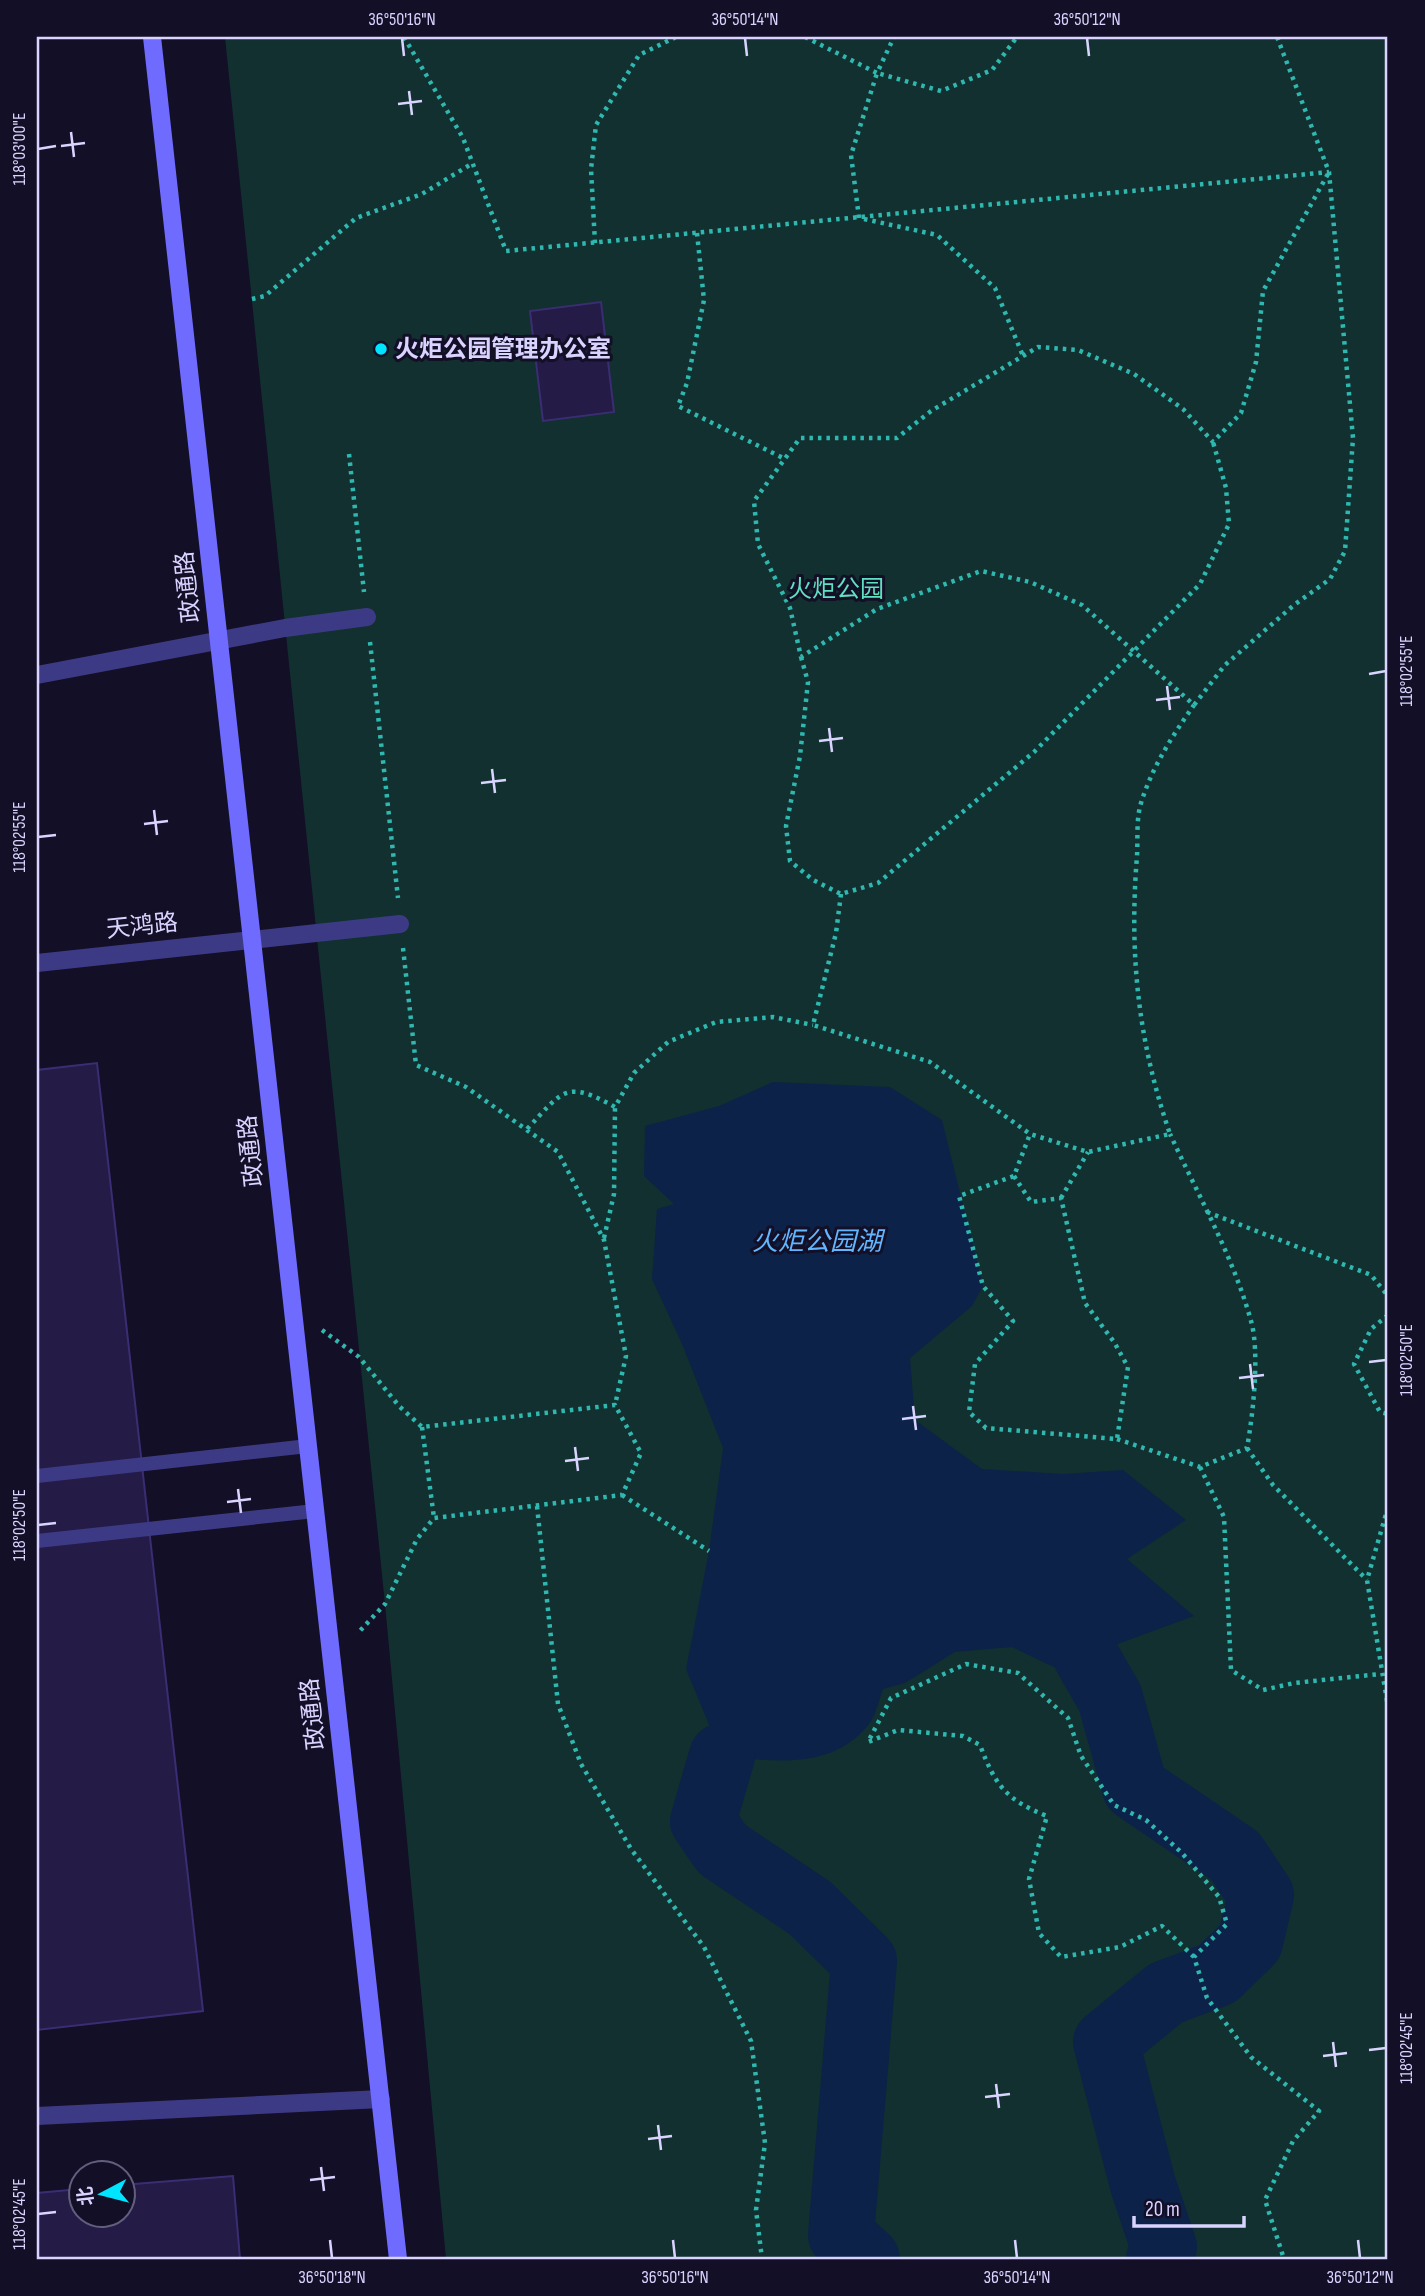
<svg xmlns="http://www.w3.org/2000/svg" width="1425" height="2296" font-family="'Sofia Sans Condensed','Noto Sans SC',sans-serif">
<style>
.green{fill:#12302f}
.water{fill:#0c2248}
.lines{fill:none;stroke-linecap:round;stroke-linejoin:round}
.river{stroke:#0c2248;stroke-width:66}
.building{fill:#241b47;stroke:#3b2d73;stroke-width:2}
.path{stroke:#2fb8b0;stroke-width:4.5;stroke-dasharray:3.5 5;stroke-linecap:butt}
.lane{stroke:#3d3a85;stroke-width:14}
.street{stroke:#3d3a85;stroke-width:18}
.secondary{stroke:#6f6bff;stroke-width:18}
.ticks{fill:none;stroke:#d9d4ff;stroke-width:2.5}
.poi-dot{fill:#00e5ff;stroke:#130f26;stroke-width:2.5}
.labels{text-anchor:middle;dominant-baseline:central;stroke-width:6;stroke-linejoin:round;paint-order:stroke}
.poi-label{font-size:24px;font-weight:bold;fill:#d9d4ff;stroke:#130f26;text-anchor:start}
.street-label{font-size:24px;fill:#d9d4ff;stroke:#130f26}
.park-label{font-size:24px;fill:#5fe0c0;stroke:#130f26}
.water-label{font-size:26px;font-style:italic;fill:#62b6ff;stroke:#130f26}
.neatline{fill:none;stroke:#d9d4ff;stroke-width:2.5}
.ticks-label{font-size:18px;text-anchor:middle;fill:#d9d4ff}
</style>
<rect width="100%" height="100%" fill="#130f26"/>
<path class="green" d="M225,37h1163v2222h-942l-61,-655z"/>
<path class="water" d="M773,1082l117,5 52,33 41,166 -11,20 -62,52 5,62 67,49 81,5 60,-4 63,50 -59,39 67,57 -90,33 -40,23 -52,-25 -57,5 -50,31 -22,6c-4,11 -7,26 -14,35 -37,47 -96,37 -147,32l-36,-87 23,-118 14,-103 -41,-104 -30,-65 5,-70 17,-5 -30,-28 1,-50 74,-20z"/>
<g class="lines">
<path class="river" d="M1087,1658l23,40 25,90 100,68 26,39 -11,47 -33,32 -51,19 -60,49 37,143 21,62 -5,12
M722,1756l-19,65 19,28 88,59 54,53 -23,274 26,24"/>
</g>
<path class="building" d="M601,302l13,110 -71,9 -13,-110z
M97,1063l106,948 -166,19v-960z
M233,2176l7,83h-203v-66l43,-4v27h42v-31z"/>
<g class="lines">
<path class="path" d="M404,37l59,101 43,113 823,-79
M805,37l72,36 17,-36
M1277,37l52,135 24,266 -8,113 -15,28 -36,26 -69,60 -31,40 -112,-100 -52,-23 -49,-11 -104,38 -76,48 -11,-49 -32,-64 -4,-43 46,-63h97l34,-27 107,-64 40,3 56,24 49,35 30,33 28,-29 15,-51 7,-71 66,-119
M859,218l-8,-63 26,-82 64,18 51,-21 25,-33
M864,219l73,16 58,53 28,68
M697,233l7,67 -17,83 -9,23 107,53
M595,243l-4,-74 5,-44 43,-70 37,-18
M252,299l13,-3 91,-78 66,-24 51,-31
M349,454l15,138
M370,642l28,256
M801,657l7,25 -8,74 -14,70 4,35 23,19 28,14 37,-11 156,-131 166,-168 29,-60 -3,-36 -13,-46
M841,894l-5,39 -23,92 117,37 100,72 58,18 82,-18c-32,-93 -41,-180 -33,-278 1,-17 -1,-37 4,-53 11,-36 32,-68 53,-98
M403,948l13,117 50,22 92,65 46,88 22,116 -11,49
M527,1129c36,-38 38,-50 88,-22l19,-34 34,-31 48,-20 57,-5 40,8
M1014,1176l17,26 30,-4 24,105 29,39 14,25 -11,72 -131,-11 -17,-16 6,-48 38,-43 -30,-35 -24,-90 55,-20 16,-42
M1061,1198l27,-46
M1207,1212l164,63 17,21
M604,1238l10,-44 1,-87
M1388,1315l-17,14 -17,35 26,48 8,2
M322,1330l37,27 40,49 23,21 193,-22 26,48 -19,42 -188,23 -17,21 -32,65 -28,30
M422,1427l12,91
M1117,1439l83,28 47,-19c6,-33 13,-96 4,-127 -18,-65 -53,-126 -81,-187
M1247,1448l26,37 94,95
M1200,1467l24,50 7,153 32,20 31,-7 86,-9
M622,1495l87,56
M537,1506l21,198 23,60 50,85 73,98 47,94 14,102 -9,67 6,49
M1388,1507l-21,73 21,127
M1194,1957l-32,-31 -42,21 -59,10 -22,-24 -10,-54 18,-63c-41,-16 -52,-31 -67,-71l-17,-9 -65,-6 -30,12 23,-44 75,-34 52,9 50,45 13,38 33,49 32,15 36,33 37,44 8,27 -33,33 13,41 44,59 68,54 -26,30 -28,59 19,59"/>
<path class="lane" d="M37,1476l271,-30
M37,1541l278,-30"/>
<path class="street" d="M37,675l248,-47 82,-11
M37,963l363,-39
M37,2116l344,-17"/>
<path class="secondary" d="M152,37l246,2222"/>
</g>
<path class="ticks" d="M402,38l2,18M745,38l2,18M1087,38l2,18M409,91l3,24M398,104l24,-3M71,132l3,25M61,146l24,-3M38,149l18,-3M1369,674l17,-3M1167,686l3,24M1156,700l24,-3M829,728l3,24M819,741l24,-3M492,769l3,24M481,783l25,-3M154,810l3,25M144,824l24,-3M38,837l18,-2M1369,1362l17,-2M1250,1364l3,25M1239,1378l25,-3M913,1406l3,24M902,1419l24,-3M575,1447l3,24M565,1461l24,-3M238,1489l3,24M227,1502l24,-3M38,1525l18,-2M1333,2042l3,25M1369,2050l17,-2M1323,2056l24,-3M996,2084l3,24M985,2097l25,-3M658,2125l3,25M648,2139l24,-3M321,2167l3,24M310,2180l25,-3M38,2214l18,-2M330,2240l2,18M673,2240l2,18M1015,2240l2,18M1358,2240l2,18"/>
<circle class="poi-dot" cx="381" cy="349" r="7"/>
<g class="labels">
<g class="poi-label">
<text x="395" y="349">火炬公园管理办公室</text>
</g>
<g class="street-label">
<text transform="translate(188 587) rotate(-96)">政通路</text>
<text transform="translate(142 926) rotate(-6)">天鸿路</text>
<text transform="translate(251 1151) rotate(-96)">政通路</text>
<text transform="translate(313 1714) rotate(-96)">政通路</text>
</g>
<g class="park-label">
<text x="836" y="589">火炬公园</text>
</g>
<g class="water-label">
<text x="817" y="1242">火炬公园湖</text>
</g>
</g>
<rect width="1425" height="2296" fill="none" stroke="#130f26" stroke-width="77"/>
<g transform="translate(102 2194) rotate(263)"><circle r="33" fill="#130f26" stroke="#625e7d" stroke-width="2"/>
<path d="M0-5L12 26L0 18L-12 26Z" fill="#00e5ff"/>
<text y="-10" font-size="19" font-weight="bold" text-anchor="middle" fill="#d9d4ff">北</text>
</g>
<path d="M1134 2216v10h110v-10" fill="none" stroke="#d9d4ff" stroke-width="3.5"/>
<text x="1145" y="2216" font-size="21" fill="#d9d4ff" stroke="#130f26" stroke-width="5" paint-order="stroke">20 m</text>
<rect x="38" y="38" width="1348" height="2220" class="neatline"/>
<g class="ticks-label">
<text x="402" y="25">36°50'16"N</text>
<text x="745" y="25">36°50'14"N</text>
<text x="1087" y="25">36°50'12"N</text>
<text transform="translate(19 149) rotate(-90)" y="6">118°03'00"E</text>
<text transform="translate(1406 671) rotate(-90)" y="6">118°02'55"E</text>
<text transform="translate(19 837) rotate(-90)" y="6">118°02'55"E</text>
<text transform="translate(1406 1360) rotate(-90)" y="6">118°02'50"E</text>
<text transform="translate(19 1525) rotate(-90)" y="6">118°02'50"E</text>
<text transform="translate(1406 2048) rotate(-90)" y="6">118°02'45"E</text>
<text transform="translate(19 2214) rotate(-90)" y="6">118°02'45"E</text>
<text x="332" y="2283">36°50'18"N</text>
<text x="675" y="2283">36°50'16"N</text>
<text x="1017" y="2283">36°50'14"N</text>
<text x="1360" y="2283">36°50'12"N</text>
</g>
</svg>
